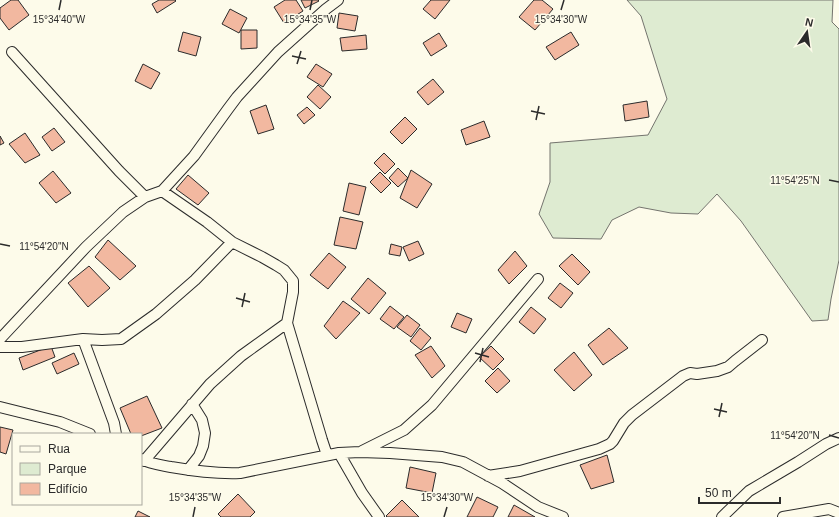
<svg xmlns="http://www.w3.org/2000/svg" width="839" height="517" viewBox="0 0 839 517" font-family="Arial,sans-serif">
	<rect width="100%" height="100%" fill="#fdfbea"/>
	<path fill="#deebd1" stroke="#74746e" d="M 627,0 L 833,0 L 832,22 L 839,29 L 839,260 L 831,299 L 828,320 L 812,321 L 741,221 L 717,194 L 698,214 L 671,213 L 639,207 L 612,220 L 601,239 L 553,238 L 539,214 L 550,182 L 550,143 L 648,135 L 667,99 L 641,16 Z"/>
	<path fill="#f2b8a0" stroke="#2b2b2b" d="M 11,0 L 18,0 L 29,15 L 9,30 L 0,18 L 0,8 Z
		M 159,0 L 175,0 L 176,1 L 157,13 L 152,4 Z
		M 285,0 L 296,0 L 303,11 L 284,23 L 274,7 Z
		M 301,0 L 318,0 L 319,1 L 305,8 Z
		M 431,0 L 450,0 L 435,19 L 423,9 Z
		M 534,0 L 542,0 L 553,9 L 535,30 L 519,17 Z
		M 230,9 L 247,18 L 239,33 L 222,24 Z
		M 339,13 L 358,16 L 355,31 L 337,28 Z
		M 241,30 L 257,30 L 257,48 L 241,49 Z
		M 183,32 L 201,37 L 196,56 L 178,51 Z
		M 571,32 L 579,45 L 555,60 L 546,47 Z
		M 439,33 L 447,46 L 431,56 L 423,43 Z
		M 366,35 L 367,49 L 342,51 L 340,38 Z
		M 143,64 L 160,73 L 151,89 L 135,81 Z
		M 316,64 L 332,74 L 323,87 L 307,77 Z
		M 433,79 L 444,92 L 428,105 L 417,92 Z
		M 318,85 L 331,97 L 320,109 L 307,97 Z
		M 647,101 L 649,117 L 625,121 L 623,105 Z
		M 266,105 L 274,129 L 258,134 L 250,111 Z
		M 307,107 L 315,115 L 304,124 L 297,115 Z
		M 405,117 L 417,129 L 402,144 L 390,132 Z
		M 484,121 L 490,137 L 466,145 L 461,130 Z
		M 54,128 L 65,142 L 52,151 L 42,137 Z
		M 25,133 L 40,155 L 25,163 L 9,144 Z
		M 0,136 L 4,143 L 0,145 Z
		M 384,153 L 395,164 L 385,174 L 374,163 Z
		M 398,168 L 408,178 L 398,187 L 389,178 Z
		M 411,170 L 432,184 L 417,208 L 400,198 Z
		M 53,171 L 71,193 L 56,203 L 39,183 Z
		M 380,172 L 391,183 L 381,193 L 370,182 Z
		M 188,175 L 209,193 L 198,205 L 176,189 Z
		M 349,183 L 366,187 L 359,215 L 343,211 Z
		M 340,217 L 363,222 L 356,249 L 334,245 Z
		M 108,240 L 136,266 L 120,280 L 95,257 Z
		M 418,241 L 424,254 L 409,261 L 403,247 Z
		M 391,244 L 402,247 L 400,256 L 389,254 Z
		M 515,251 L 527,266 L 509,284 L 498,270 Z
		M 329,253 L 346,267 L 328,289 L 310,275 Z
		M 572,254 L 590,272 L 578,285 L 559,266 Z
		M 89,266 L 110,288 L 88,307 L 68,283 Z
		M 368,278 L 386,293 L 369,314 L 351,299 Z
		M 560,283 L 573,293 L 561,308 L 548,298 Z
		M 343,301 L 360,313 L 336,339 L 324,326 Z
		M 390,306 L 404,317 L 394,329 L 380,319 Z
		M 531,307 L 546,319 L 534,334 L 519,322 Z
		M 457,313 L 472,319 L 466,333 L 451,327 Z
		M 407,315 L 420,325 L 411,337 L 397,327 Z
		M 420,328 L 431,338 L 421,350 L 410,341 Z
		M 609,328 L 628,348 L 603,365 L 588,345 Z
		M 51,346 L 55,357 L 23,370 L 19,358 Z
		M 431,346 L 445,366 L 432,378 L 415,355 Z
		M 491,346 L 504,359 L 493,370 L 479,357 Z
		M 574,352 L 592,375 L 574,391 L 554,370 Z
		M 74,353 L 79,364 L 57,374 L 52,363 Z
		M 498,368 L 510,381 L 497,393 L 485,381 Z
		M 147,396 L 162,428 L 141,436 L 141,434 L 131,434 L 120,408 Z
		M 0,427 L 13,430 L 6,454 L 0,452 Z
		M 607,455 L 614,482 L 591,489 L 580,465 Z
		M 410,467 L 436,473 L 432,493 L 406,488 Z
		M 238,494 L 255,512 L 250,517 L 221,517 L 218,514 Z
		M 477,497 L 498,507 L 493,517 L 467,517 Z
		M 402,500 L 419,517 L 387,517 L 386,516 Z
		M 514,505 L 535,517 L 508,517 Z
		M 138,511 L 150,517 L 135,517 Z"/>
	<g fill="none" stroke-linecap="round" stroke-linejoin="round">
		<g stroke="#2b2b2b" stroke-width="12">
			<path id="minor" d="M 12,52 L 119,171 L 145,197
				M 162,191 L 207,222 L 232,242 L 262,257 L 276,265 L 284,270 L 293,281 L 293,292 L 287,323 L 322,440 L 327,455
				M 0,339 L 86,247 L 123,212 L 145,197 L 162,191 L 194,156 L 228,109 L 237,97 L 278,52 L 326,9 L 338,0
				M 83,339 L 114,423 L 116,434
				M 0,347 L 22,347 L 83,339 L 102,340 L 121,339 L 156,314 L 195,280 L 232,242
				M 0,407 L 60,422 L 90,434
				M 362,451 L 404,430 L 432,405 L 538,279
				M 339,453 L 362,493 L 379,517
				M 141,459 C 150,464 161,465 171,467 C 194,471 216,474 240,473 L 339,453 L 360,452 L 390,453 L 442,457 L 463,462 L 502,483 L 538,507 L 563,517
				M 144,461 L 210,384 L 241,356 L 287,323
				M 188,470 L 199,456 L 203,446 L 205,433 L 202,420 L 192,404
				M 488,476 L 520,471 L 599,449 L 610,444 L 613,441 L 624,423 L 632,415 L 683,376 L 690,373 L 697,374 L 717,371 L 728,367 L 735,361 L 762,340
				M 722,517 L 749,491 L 798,462 L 826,444 L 839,438
				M 783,517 L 829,509 L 839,513"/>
		</g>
		<use href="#minor" stroke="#fdfbea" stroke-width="10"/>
	</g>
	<path fill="none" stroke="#2b2b2b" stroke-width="1.5" d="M 59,10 L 61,0M 310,10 L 312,0M 561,10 L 564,0M 292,56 L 306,59M 297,64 L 301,51M 531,111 L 545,114M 536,120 L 539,106M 829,180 L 839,182M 0,244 L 10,246M 236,298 L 250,302M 242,307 L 245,293M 475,353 L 489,357M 480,362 L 483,348M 714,409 L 727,412M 719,417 L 722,403M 829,435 L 839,438M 193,517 L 195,507M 444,517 L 447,507"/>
	<g font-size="10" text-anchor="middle" fill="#2b2b2b" stroke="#fdfbea" stroke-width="3" stroke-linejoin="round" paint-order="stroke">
		<text x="59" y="23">15°34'40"W</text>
		<text x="310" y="23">15°34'35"W</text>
		<text x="561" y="23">15°34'30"W</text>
		<text x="795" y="184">11°54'25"N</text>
		<text x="44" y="250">11°54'20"N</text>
		<text x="795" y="439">11°54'20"N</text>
		<text x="195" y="501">15°34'35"W</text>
		<text x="447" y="501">15°34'30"W</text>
	</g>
	<rect x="12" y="433" width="130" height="72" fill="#fdfbea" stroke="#a9a89e"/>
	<rect x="20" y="446" width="20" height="6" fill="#fdfbea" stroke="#a9a89e"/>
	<text x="48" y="453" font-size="12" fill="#2b2b2b">Rua</text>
	<rect x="20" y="463" width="20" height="12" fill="#deebd1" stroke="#a9a89e"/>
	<text x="48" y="473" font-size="12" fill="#2b2b2b">Parque</text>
	<rect x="20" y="483" width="20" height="12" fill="#f2b8a0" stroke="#a9a89e"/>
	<text x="48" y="493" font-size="12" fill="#2b2b2b">Edifício</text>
	<g transform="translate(807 32) rotate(13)" stroke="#fdfbea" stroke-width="3" paint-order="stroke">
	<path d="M0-3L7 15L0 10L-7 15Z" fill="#2b2b2b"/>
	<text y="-6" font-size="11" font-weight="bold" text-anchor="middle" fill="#2b2b2b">N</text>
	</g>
	<path d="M699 497v6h81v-6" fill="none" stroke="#2b2b2b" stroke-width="2"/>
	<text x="705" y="497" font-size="12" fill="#2b2b2b" stroke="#fdfbea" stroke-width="3" paint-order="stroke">50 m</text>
</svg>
